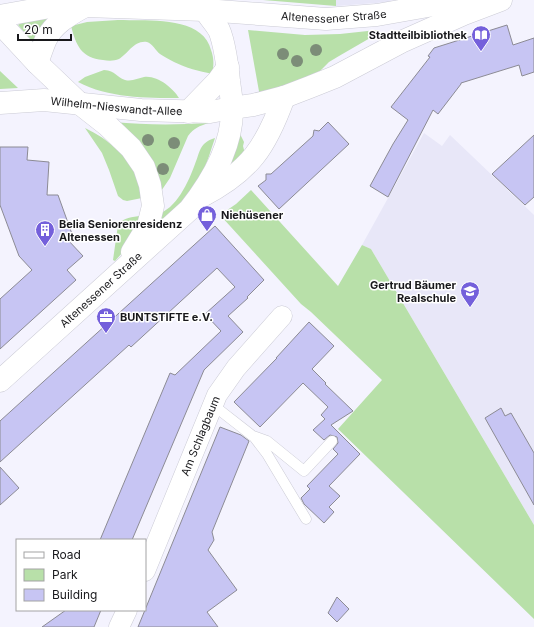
<svg xmlns="http://www.w3.org/2000/svg" width="534" height="627" viewBox="0 0 534 627" font-family="Inter,sans-serif">
	<rect width="100%" height="100%" fill="#f4f3fe"/>
	<path fill="#e8e7f8" d="M 336,0 L 392,0 L 388,2 L 336,6 Z
		M 424,133 L 442,146 L 450,135 L 534,215 L 534,525 L 371,249 L 362,245 Z"/>
	<path fill="#b8e0a9" d="M 263,0 L 336,0 L 336,6 Z
		M 58,16 L 33,42 L 18,25 L 21,23 Z
		M 118,20 C 145,21 203,15 211,50 C 214,58 214,65 212,74 C 199,71 186,68 174,62 C 169,59 164,57 160,54 C 156,51 152,43 147,42 C 134,40 128,54 119,59 C 114,61 109,61 103,60 C 81,58 76,45 71,26 L 87,22 Z
		M 248,30 L 305,35 L 340,34 L 377,30 L 377,34 L 339,56 L 329,62 L 320,71 L 260,97 Z
		M 104,70 C 116,71 116,77 125,80 C 132,82 138,78 144,77 C 157,75 173,88 179,98 C 146,98 108,98 78,82 L 85,77 Z
		M 0,71 L 18,88 L 0,89 Z
		M 113,122 C 145,125 176,125 209,123 C 199,126 194,128 188,136 L 170,178 L 157,197 Z
		M 85,128 C 108,139 131,157 139,183 C 140,188 141,193 142,198 L 127,201 L 123,200 L 118,196 L 109,170 L 102,153 Z
		M 240,134 L 244,142 L 243,146 L 245,154 L 226,172 Z
		M 215,138 C 211,149 208,161 203,171 C 194,191 176,209 160,224 L 157,214 C 176,210 189,181 195,164 C 198,157 199,149 204,144 C 207,141 211,139 215,138 Z
		M 251,190 L 338,286 L 362,245 L 371,249 L 534,525 L 534,619 L 338,429 L 382,380 L 311,312 L 301,304 L 220,215 L 236,204 Z
		M 141,216 L 123,252 L 115,261 L 113,260 L 118,225 C 124,217 132,217 141,216 Z"/>
	<path fill="#c7c5f3" stroke="#8c8b94" d="M 507,25 L 513,45 L 534,38 L 534,72 L 522,76 L 519,65 L 461,83 L 461,84 L 438,114 L 433,110 L 388,197 L 370,186 L 393,144 L 408,120 L 391,107 L 430,57 L 428,56 L 434,48 Z
		M 328,122 L 349,144 L 279,209 L 258,186 L 266,180 L 266,174 L 271,174 L 313,136 L 314,130 L 319,131 Z
		M 534,135 L 534,197 L 525,205 L 492,174 Z
		M 0,147 L 28,147 L 27,160 L 49,162 L 47,195 L 58,195 L 72,234 L 67,239 L 83,256 L 67,270 L 76,280 L 0,349 L 0,299 L 32,270 L 19,256 L 0,205 Z
		M 215,226 L 264,280 L 247,297 L 248,298 L 228,316 L 243,332 L 204,370 L 132,540 L 100,540 L 170,373 L 175,375 L 221,331 L 205,314 L 235,287 L 217,268 L 131,347 L 129,345 L 0,462 L 0,421 Z
		M 309,322 L 334,346 L 312,369 L 326,383 L 325,384 L 353,411 L 331,425 L 360,454 L 329,486 L 340,496 L 329,507 L 334,512 L 324,523 L 304,504 L 301,498 L 310,489 L 307,486 L 338,454 L 333,449 L 338,443 L 337,437 L 330,435 L 324,440 L 313,430 L 325,419 L 321,415 L 328,407 L 303,383 L 260,427 L 234,402 L 277,358 L 276,358 Z
		M 501,408 L 505,416 L 511,413 L 534,453 L 534,505 L 485,418 Z
		M 220,427 L 241,435 L 249,441 L 212,532 L 214,540 L 208,550 L 237,590 L 207,612 L 218,627 L 138,627 Z
		M 0,467 L 19,488 L 0,505 Z
		M 337,597 L 349,609 L 337,622 L 328,613 Z
		M 66,610 L 101,610 L 94,627 L 42,627 Z"/>
	<g fill="none" stroke-linecap="round" stroke-linejoin="round">
		<g stroke="#cbcbd5" stroke-width="11">
			<path id="lane" d="M 213,405 L 254,437 L 267,454 L 306,519
				M 253,436 L 267,441 L 304,471 L 332,441"/>
		</g>
		<g stroke="#cbcbd5" stroke-width="21">
			<g id="street">
				<path id="s1" d="M 145,571 L 217,395 L 236,368 L 282,316"/>
				<path d="M 119,627 L 127,610"/>
			</g>
		</g>
		<g stroke="#cbcbd5" stroke-width="23">
			<g id="secondary">
				<path id="s2" d="M 0,16 L 50,7 L 85,6 L 205,10 L 326,19 L 377,15 L 462,0"/>
				<path d="M 0,23 L 37,63 L 79,103 L 107,125 L 131,148 L 144,167 L 150,185 L 153,206 L 148,226 L 132,252"/>
				<path d="M 37,63 C 40,55 43,46 46,39 C 54,23 71,14 85,6"/>
				<path id="s3" d="M 0,103 L 44,100 L 141,110 L 210,112 L 232,108 L 253,105 L 284,97 L 310,87 L 335,77 L 401,42 L 464,14 L 501,0"/>
				<path d="M 188,112 L 218,81 L 228,67"/>
				<path d="M 202,196 C 250,171 266,147 284,97"/>
				<path id="s4" d="M 0,381 L 189,210 C 212,181 233,146 232,108 C 232,99 230,90 229,81 C 228,68 224,41 219,30 C 215,23 209,17 205,10"/>
			</g>
		</g>
		<use href="#lane" stroke="#fff" stroke-width="10"/>
		<use href="#street" stroke="#fff" stroke-width="20"/>
		<use href="#secondary" stroke="#fff" stroke-width="22"/>
	</g>
	<g fill="#7c8d78">
		<circle cx="316" cy="50" r="6"/>
		<circle cx="283" cy="54" r="6"/>
		<circle cx="297" cy="61" r="6"/>
		<circle cx="148" cy="140" r="6"/>
		<circle cx="174" cy="143" r="6"/>
		<circle cx="163" cy="169" r="6"/>
	</g>
	<defs>
		<g id="library-pin" transform="scale(1)"><path d="M0 17L-7.5 6A9.5 9.5 0 1 1 7.5 6Z" fill="#7460db" stroke="#fff"/><path d="M-6-4Q-3-5.5-.7-3.5V5Q-3 3-6 4ZM6-4Q3-5.5 .7-3.5V5Q3 3 6 4Z" fill="#fff"/></g>
		<g id="shop-pin" transform="scale(1)"><path d="M0 17L-7.5 6A9.5 9.5 0 1 1 7.5 6Z" fill="#7460db" stroke="#fff"/><path d="M-5-2.5h2.3a2.7 3.5 0 0 1 5.4 0H5L5.5 6h-11ZM-1.5-2.5h3a1.5 2.3 0 0 0-3 0Z" fill="#fff"/></g>
		<g id="building-pin" transform="scale(1)"><path d="M0 17L-7.5 6A9.5 9.5 0 1 1 7.5 6Z" fill="#7460db" stroke="#fff"/><path d="M-4-6H4V6H1V3H-1V6H-4ZM-2.5-4.3h1.7v1.8h-1.7ZM.8-4.3h1.7v1.8H.8ZM-2.5-1h1.7V.8h-1.7ZM.8-1h1.7V.8H.8Z" fill="#fff"/></g>
		<g id="school-pin" transform="scale(1)"><path d="M0 17L-7.5 6A9.5 9.5 0 1 1 7.5 6Z" fill="#7460db" stroke="#fff"/><path d="M0-5L7-2L0 1L-7-2ZM-4 1L0 2.5L4 1V4Q0 6-4 4Z" fill="#fff"/></g>
		<g id="office-pin" transform="scale(1)"><path d="M0 17L-7.5 6A9.5 9.5 0 1 1 7.5 6Z" fill="#7460db" stroke="#fff"/><path d="M-6-3h4V-5.5h4V-3h4V5H-6ZM-1-4.5V-3h2v-1.5ZM-6 0V1H6V0Z" fill="#fff"/></g>
	</defs>
	<g fill-rule="evenodd">
		<use href="#library-pin" x="481" y="35"/>
		<use href="#shop-pin" x="207" y="215"/>
		<use href="#building-pin" x="45" y="230"/>
		<use href="#school-pin" x="470" y="291"/>
		<use href="#office-pin" x="106" y="317"/>
	</g>
	<g text-anchor="middle" stroke-width="3" stroke-linejoin="round" paint-order="stroke">
		<g font-size="11" fill="#18181b" stroke="#fff">
			<text dy="4" stroke="none"><textPath href="#s2" startOffset="335">Altenessener Straße</textPath></text>
			<text dy="4" stroke="none"><textPath href="#s3" startOffset="117">Wilhelm-Nieswandt-Allee</textPath></text>
			<text dy="4" stroke="none"><textPath href="#s4" startOffset="136">Altenessener Straße</textPath></text>
			<text dy="4" stroke="none"><textPath href="#s1" startOffset="146">Am Schlagbaum</textPath></text>
		</g>
		<g font-size="11" font-weight="bold" fill="#18181b" stroke="#fff" text-anchor="start">
			<text x="467" y="39" text-anchor="end">Stadtteilbibliothek</text>
			<text x="221" y="219">Niehüsener</text>
			<text x="59" y="228">Belia Seniorenresidenz<tspan x="59" dy="13">Altenessen</tspan></text>
			<text x="456" y="289" text-anchor="end">Gertrud Bäumer<tspan x="456" dy="13">Realschule</tspan></text>
			<text x="120" y="321">BUNTSTIFTE e.V.</text>
		</g>
	</g>
	<rect x="16" y="539" width="130" height="72" fill="#ffffff" stroke="#a3a3a4"/>
	<rect x="24" y="552" width="20" height="6" fill="#ffffff" stroke="#a3a3a4"/>
	<text x="52" y="559" font-size="12" fill="#18181b">Road</text>
	<rect x="24" y="569" width="20" height="12" fill="#b8e0a9" stroke="#a3a3a4"/>
	<text x="52" y="579" font-size="12" fill="#18181b">Park</text>
	<rect x="24" y="589" width="20" height="12" fill="#c7c5f3" stroke="#a3a3a4"/>
	<text x="52" y="599" font-size="12" fill="#18181b">Building</text>
	<path d="M18 34v6h53v-6" fill="none" stroke="#18181b" stroke-width="2"/>
	<text x="24" y="34" font-size="12" fill="#18181b" stroke="#ffffff" stroke-width="3" paint-order="stroke">20 m</text>
</svg>
